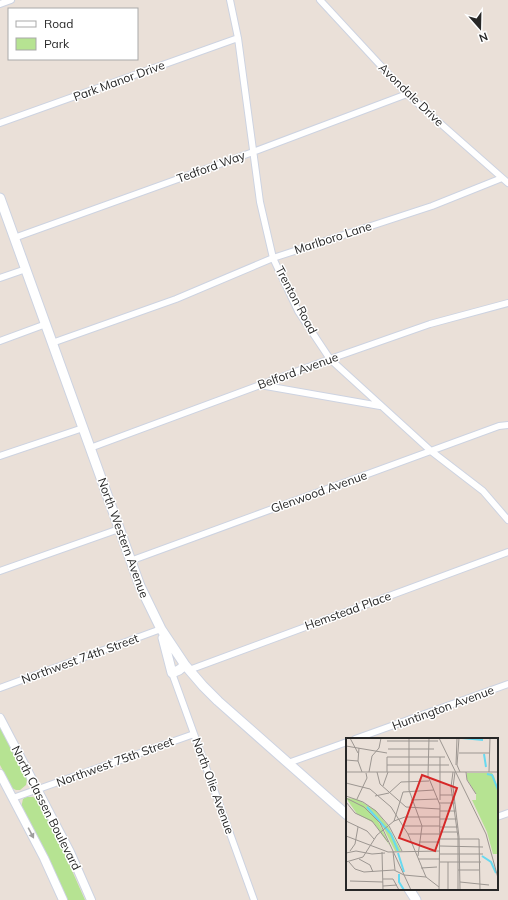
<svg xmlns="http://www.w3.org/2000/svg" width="508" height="900" viewBox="0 0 508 900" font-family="Mulish,sans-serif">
	<rect width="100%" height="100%" fill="#eae0d8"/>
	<path fill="#b6e392" d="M 0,727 L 27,779 L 26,785 L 20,790 L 16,790 L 12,788 L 0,765 Z
		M 26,797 L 33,797 L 37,799 L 62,848 L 85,900 L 66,900 L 21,808 L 23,799 Z"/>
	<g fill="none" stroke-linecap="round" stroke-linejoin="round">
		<g stroke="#cdd3e1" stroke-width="8">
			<path id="minor" d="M 230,0 L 238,38 L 260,202 L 273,258 L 298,311 L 330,359 L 431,451 L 483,491 L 508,520
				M 320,0 L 407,94 L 508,183
				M 0,4 L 11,0
				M 0,123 L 238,38
				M 14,238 L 253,152 L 407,94
				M 0,278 L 26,269
				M 0,341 L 46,324
				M 52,343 L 176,299 L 273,258 L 432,206 L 502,178
				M 260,385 L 380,406
				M 90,448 L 330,359 L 430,324 L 508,303
				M 0,456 L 83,428
				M 130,561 L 499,426 L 508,425
				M 0,571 L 119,529
				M 189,670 L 508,552
				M 172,673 L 254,900
				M 0,688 L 161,629
				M 355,739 L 508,684
				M 288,763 L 347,742
				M 13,798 L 194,734
				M 497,817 L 508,813"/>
		</g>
		<g stroke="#cdd3e1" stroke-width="10">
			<path id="tertiary" d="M 0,718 L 70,852 L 91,900
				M 0,774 L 44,858 L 63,900"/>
		</g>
		<g stroke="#cdd3e1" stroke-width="11">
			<path id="secondary" d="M 0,198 L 140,586 L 161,629 L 185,665 L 203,686 L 218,701 L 347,815
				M 163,638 L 172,673 L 179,670 L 185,665
				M 409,889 L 416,900"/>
		</g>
		<use href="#minor" stroke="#fff" stroke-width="6"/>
		<use href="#tertiary" stroke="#fff" stroke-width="8"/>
		<use href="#secondary" stroke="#fff" stroke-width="9"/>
	</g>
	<defs><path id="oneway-solid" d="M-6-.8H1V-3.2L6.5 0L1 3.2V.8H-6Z"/></defs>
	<use fill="#9e9e9e" href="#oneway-solid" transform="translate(31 833) rotate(62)"/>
	<g text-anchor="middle" stroke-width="3" stroke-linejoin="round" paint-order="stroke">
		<g font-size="12" fill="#272727" stroke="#fff">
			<text transform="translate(119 81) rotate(-20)" y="4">Park Manor Drive</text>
			<text transform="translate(411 95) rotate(44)" y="4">Avondale Drive</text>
			<text transform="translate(211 167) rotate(-20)" y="4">Tedford Way</text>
			<text transform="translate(333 238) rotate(-18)" y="4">Marlboro Lane</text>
			<text transform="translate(296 300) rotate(62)" y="4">Trenton Road</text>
			<text transform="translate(298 371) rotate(-20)" y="4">Belford Avenue</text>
			<text transform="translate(319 492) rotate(-20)" y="4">Glenwood Avenue</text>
			<text transform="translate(123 538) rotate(70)" y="4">North Western Avenue</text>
			<text transform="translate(348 611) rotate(-20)" y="4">Hemstead Place</text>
			<text transform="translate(80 659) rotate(-20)" y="4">Northwest 74th Street</text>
			<text transform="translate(443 708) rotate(-20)" y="4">Huntington Avenue</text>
			<text transform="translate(115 762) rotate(-20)" y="4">Northwest 75th Street</text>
			<text transform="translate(213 786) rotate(70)" y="4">North Olie Avenue</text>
			<text transform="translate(46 808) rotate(63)" y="4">North Classen Boulevard</text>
		</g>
	</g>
	<g transform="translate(346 738)">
		<rect width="152" height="152" fill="#eae0d8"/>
		<path d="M 121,35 L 146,35 L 148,38 L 152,50 L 152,116 L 147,116 L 141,94 L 126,62 L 130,62 L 130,56 L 121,41 ZM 0,60 L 11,61 L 29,72 L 42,88 L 55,113 L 49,113 L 38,91 L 30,80 L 25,74 L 23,72 L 31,81 L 44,108 L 28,85 L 11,76 Z" fill="#b6e392"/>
		<path fill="none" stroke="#67d9f0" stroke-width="2" d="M 116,0 L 137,2M 138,16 L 140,29M 141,36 L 146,37 L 152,52M 21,69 L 45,96 L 52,113M 52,115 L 58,134M 136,118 L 145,124 L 150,135M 53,136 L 53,144 L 58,152"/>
		<path fill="none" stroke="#9c9691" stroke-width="1" d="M 4,0 L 12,15M 63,0 L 63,52 L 76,88 L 72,118M 83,0 L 82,38 L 94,67 L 93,152M 93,0 L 140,96 L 152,140M 113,0 L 111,27 L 114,34M 41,3 L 92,3M 0,8 L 41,15M 13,10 L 12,23 L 16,34M 42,11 L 88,11M 113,15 L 143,15M 41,19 L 99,19M 0,22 L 12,23M 41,27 L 103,27M 110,27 L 111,0M 0,34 L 82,34M 23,34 L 26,18 L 33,10 L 35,0M 31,34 L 34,46 L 60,69 L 94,71M 41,34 L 41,19M 82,34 L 152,34M 107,34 L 105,49 L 112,99 L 112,151M 109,34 L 107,49 L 113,99 L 114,151M 120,34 L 121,42 L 130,56M 143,34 L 144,0M 0,45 L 24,51 L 45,69 L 62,96 L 80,139 L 93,149M 37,48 L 42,34M 94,57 L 107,57M 0,58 L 17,64 L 30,73 L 43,88 L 56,113M 29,58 L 43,55 L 55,44 L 83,43M 0,60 L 18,69 L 34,85 L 65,152M 11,61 L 21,40 L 20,35M 65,62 L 92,61M 94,62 L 94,19M 0,64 L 9,75 L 26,83 L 42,104M 93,65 L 109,65M 94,73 L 110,73M 94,81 L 111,81M 0,83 L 21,93 L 28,101M 48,83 L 59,79 L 94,79M 58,88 L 94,88M 94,89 L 112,89M 94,94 L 111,94M 62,96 L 94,96M 0,98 L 42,114 L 94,113M 94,101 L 133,101 L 134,152M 73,104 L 94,104M 94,108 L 137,109M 4,113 L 9,106 L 12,89M 36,114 L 37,152M 47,114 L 49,132M 0,115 L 10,113 L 26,116 L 39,115M 94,116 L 137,116M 13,121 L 24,127 L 27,134M 72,121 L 94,121M 0,124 L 17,119 L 31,97 L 48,83 L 57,54 L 88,52M 3,124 L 9,131 L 18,134 L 48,132 L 58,137 L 80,139M 94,124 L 135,124M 102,124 L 102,152M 75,130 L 91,129M 112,132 L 133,132M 37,141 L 47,141 L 53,152M 4,143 L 37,144M 114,144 L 143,147M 37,148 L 51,147"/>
		<path fill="#d62828" fill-opacity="0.15" stroke="#d62828" stroke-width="2" d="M 76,37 L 111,50 L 89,113 L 53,100 Z"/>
		<rect width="152" height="152" fill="none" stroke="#272727" stroke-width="2"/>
	</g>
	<rect x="8" y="8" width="130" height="52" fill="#ffffff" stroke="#a9a9a9"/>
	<rect x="16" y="21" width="20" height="6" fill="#ffffff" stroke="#a9a9a9"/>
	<text x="44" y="28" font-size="12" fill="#272727">Road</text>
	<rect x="16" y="38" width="20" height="12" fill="#b6e392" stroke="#a9a9a9"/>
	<text x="44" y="48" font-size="12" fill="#272727">Park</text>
	<g transform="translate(480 28) rotate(160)" stroke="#ffffff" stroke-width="3" paint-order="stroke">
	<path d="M0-3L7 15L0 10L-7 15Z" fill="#272727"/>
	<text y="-6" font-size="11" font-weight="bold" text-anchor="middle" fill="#272727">N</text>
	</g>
</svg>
